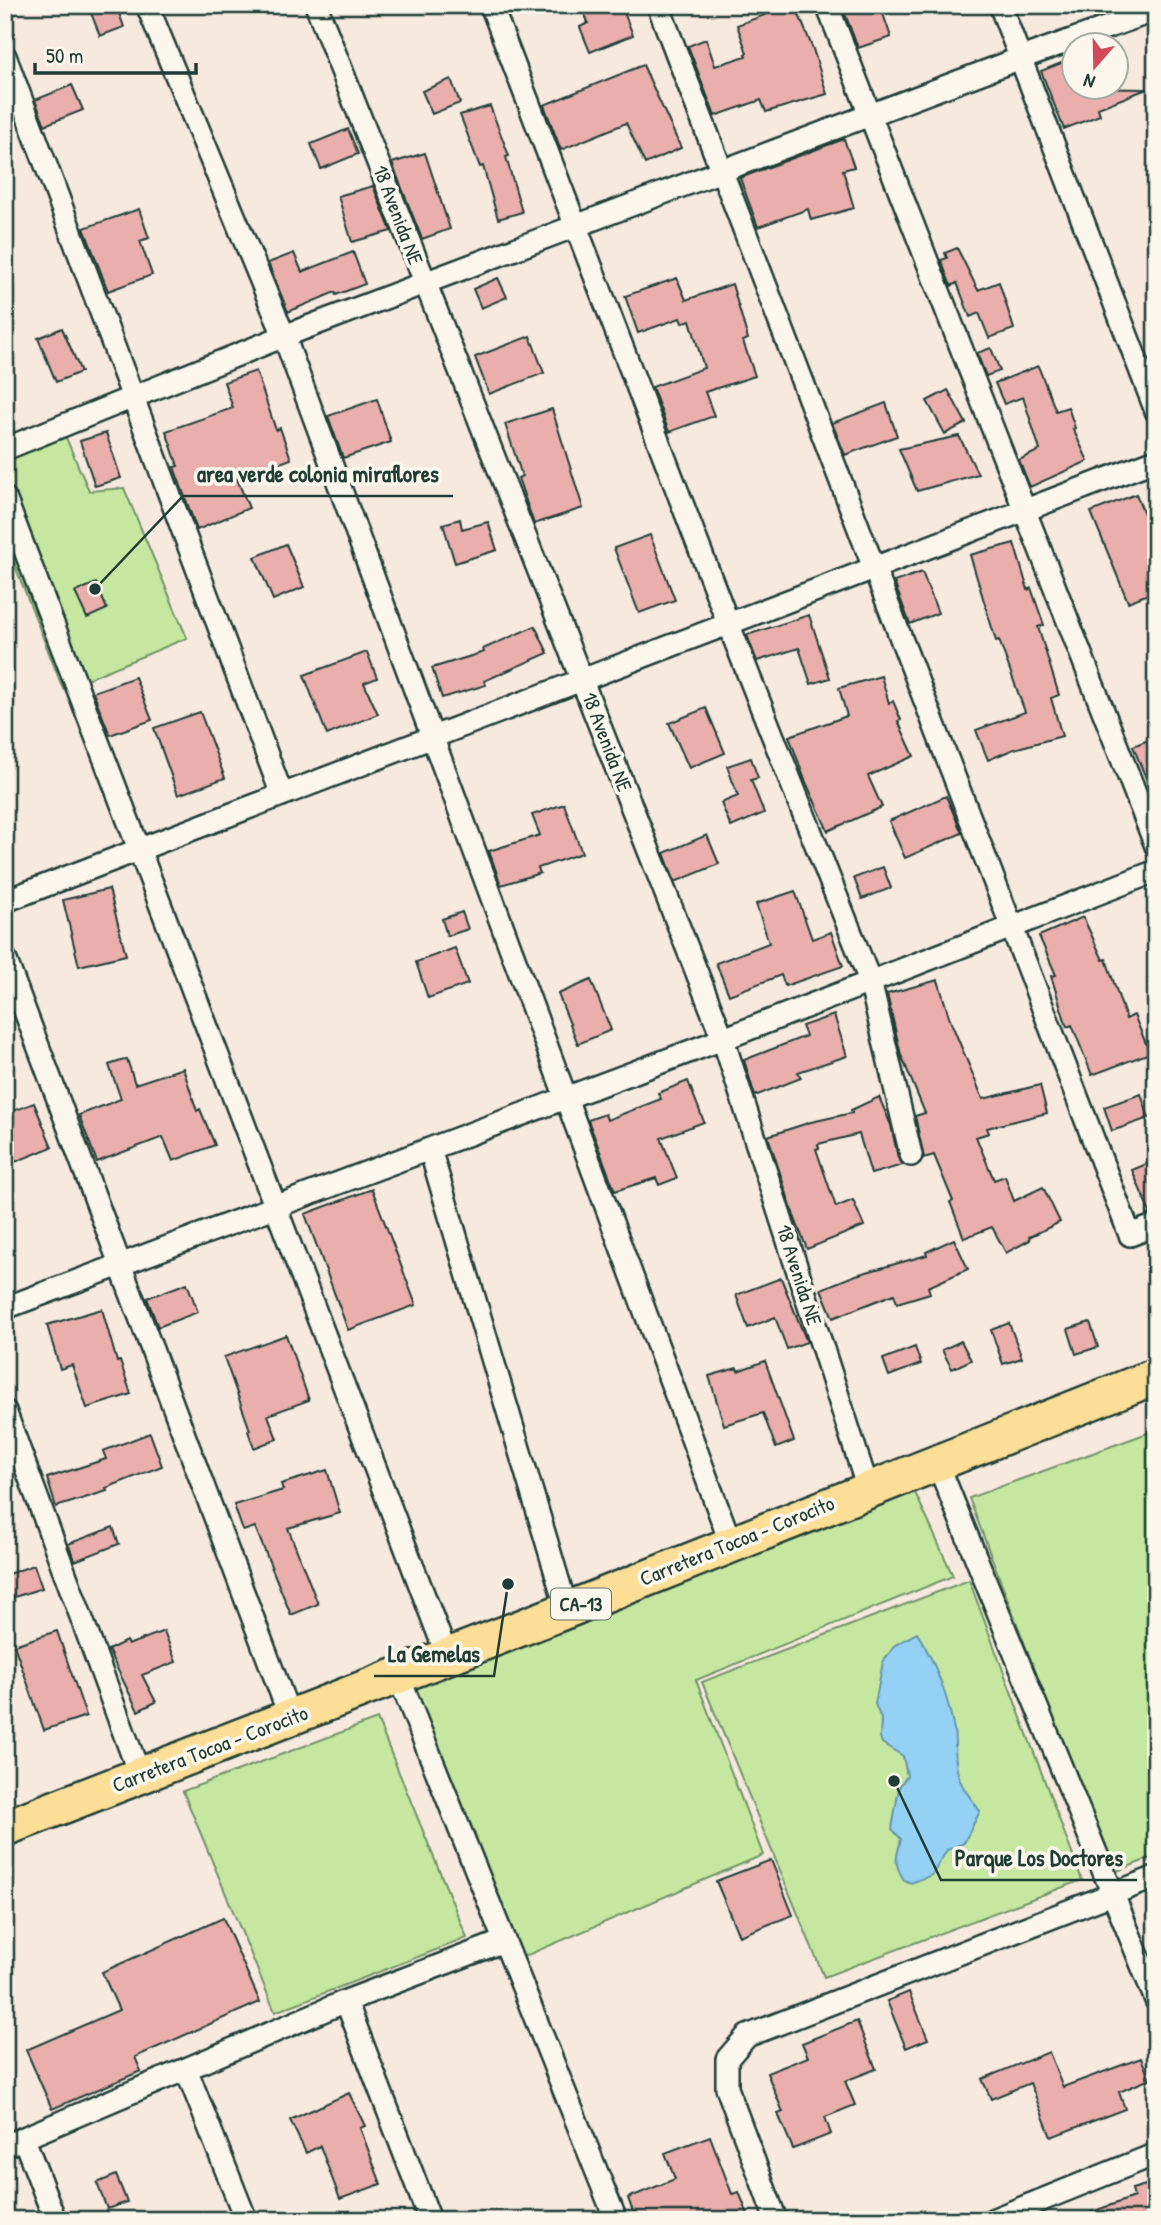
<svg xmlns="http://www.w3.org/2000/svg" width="1161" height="2225" viewBox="0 0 1161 2225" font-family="'Patrick Hand',sans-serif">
	<rect width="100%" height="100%" fill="#f8e9df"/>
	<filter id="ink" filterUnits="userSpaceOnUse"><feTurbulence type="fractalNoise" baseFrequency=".0143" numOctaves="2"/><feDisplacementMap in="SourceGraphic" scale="14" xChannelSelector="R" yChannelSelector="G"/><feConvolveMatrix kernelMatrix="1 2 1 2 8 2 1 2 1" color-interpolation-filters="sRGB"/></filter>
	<g filter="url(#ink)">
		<path fill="#c5e7a0" stroke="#72926a" stroke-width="2" d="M 57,417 L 89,491 L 124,488 L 187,638 L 63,689 L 5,540 L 5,440 Z
			M 1156,1430 L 1156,1856 L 1112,1873 L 969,1498 Z
			M 903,1466 L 953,1576 L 696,1680 L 763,1855 L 523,1957 L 403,1665 Z
			M 969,1580 L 1082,1880 L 824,1977 L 702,1682 Z
			M 377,1719 L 467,1938 L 275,2012 L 183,1791 Z"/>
		<path fill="#95d0f5" stroke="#6695a8" stroke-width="2" d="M 917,1633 C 935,1661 948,1697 954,1730 C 956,1744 954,1761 958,1774 C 961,1788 972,1799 980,1811 L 964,1843 L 947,1850 L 932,1875 L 911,1883 L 904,1880 C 893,1862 896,1859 901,1839 L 892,1829 L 899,1787 L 907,1776 L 903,1756 L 882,1743 L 880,1737 L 881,1719 L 875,1704 L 883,1662 L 895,1645 Z"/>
		<path fill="#eaafad" stroke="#1f3d34" stroke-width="2" d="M 88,5 L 116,5 L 124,27 L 100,36 Z
			M 581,5 L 621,5 L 633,35 L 590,52 L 580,27 L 588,23 Z
			M 792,5 L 795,5 L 813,49 L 827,94 L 766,112 L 761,100 L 715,116 L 688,46 L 706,39 L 715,66 L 746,56 L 745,54 L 747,53 L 737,25 Z
			M 845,5 L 880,5 L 891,37 L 858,48 L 842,6 Z
			M 1074,58 L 1074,88 L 1147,89 L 1098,108 L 1100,115 L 1064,129 L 1041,71 Z
			M 643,65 L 681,148 L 645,164 L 626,123 L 561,150 L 544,105 Z
			M 451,79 L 460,103 L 432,114 L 422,91 Z
			M 72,85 L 83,110 L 45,125 L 35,100 Z
			M 490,106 L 509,156 L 506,157 L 522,212 L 498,219 L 483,166 L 480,167 L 460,115 Z
			M 348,129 L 358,154 L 321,169 L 311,144 Z
			M 844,139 L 854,167 L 843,170 L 854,208 L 811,220 L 808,209 L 758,227 L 740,178 Z
			M 425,153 L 450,229 L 422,239 L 392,163 Z
			M 373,186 L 391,231 L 352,242 L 338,196 Z
			M 139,209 L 149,238 L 140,241 L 152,275 L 108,291 L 84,228 Z
			M 957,248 L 978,290 L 999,282 L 1014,329 L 989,338 L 979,313 L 970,317 L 957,283 L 951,286 L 941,260 L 947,258 L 945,253 Z
			M 353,252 L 365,284 L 336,295 L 335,292 L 288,312 L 268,263 L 294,253 L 302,272 Z
			M 498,278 L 507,297 L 481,308 L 473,289 Z
			M 677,278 L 686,300 L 732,284 L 748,339 L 743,341 L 755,376 L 705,392 L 714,416 L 669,432 L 652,387 L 704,368 L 690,320 L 682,323 L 680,318 L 638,333 L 625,296 Z
			M 62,328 L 81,372 L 56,382 L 38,338 Z
			M 530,336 L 544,373 L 489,394 L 475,357 Z
			M 991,348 L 1000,371 L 986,376 L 977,353 Z
			M 1038,366 L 1056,411 L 1068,407 L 1075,428 L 1073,429 L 1088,461 L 1030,487 L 1019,460 L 1040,450 L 1023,397 L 1004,404 L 995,383 Z
			M 256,371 L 276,430 L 280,428 L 291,459 L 237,479 L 249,508 L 197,530 L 174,467 L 178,466 L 166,431 L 233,408 L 224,382 Z
			M 948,390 L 966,423 L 945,434 L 927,401 Z
			M 377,399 L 391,442 L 343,458 L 328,416 Z
			M 886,403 L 897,436 L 845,455 L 832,423 Z
			M 552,409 L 583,508 L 534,524 L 518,478 L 522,476 L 505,424 Z
			M 106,433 L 121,478 L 95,486 L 80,441 Z
			M 959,436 L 978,474 L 917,491 L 899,449 Z
			M 1136,494 L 1156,543 L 1156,591 L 1128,602 L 1091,512 Z
			M 460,519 L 462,529 L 488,522 L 497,550 L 455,563 L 443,524 Z
			M 650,535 L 675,600 L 639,613 L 614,548 Z
			M 1014,543 L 1028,590 L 1031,588 L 1044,625 L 1038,627 L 1059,695 L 1051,698 L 1062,736 L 1014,749 L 988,760 L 976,730 L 1025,712 L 999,640 L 996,641 L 970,555 Z
			M 286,544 L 304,587 L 273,600 L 255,557 Z
			M 922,572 L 938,613 L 910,624 L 894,582 Z
			M 96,583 L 107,609 L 87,618 L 75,592 Z
			M 809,615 L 830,678 L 811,684 L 799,648 L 757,661 L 747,635 Z
			M 535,626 L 548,653 L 484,681 L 486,685 L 442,698 L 432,668 L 484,652 L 483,649 Z
			M 367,652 L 377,678 L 364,683 L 378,714 L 327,735 L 304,675 Z
			M 881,676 L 889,703 L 893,701 L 901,720 L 898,721 L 914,756 L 868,776 L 882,807 L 828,831 L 805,780 L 789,736 L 847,716 L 839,688 Z
			M 135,677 L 152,720 L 110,735 L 93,692 Z
			M 706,708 L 725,753 L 689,768 L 669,723 Z
			M 200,712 L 225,778 L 178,795 L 154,728 Z
			M 1156,737 L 1156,801 L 1155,801 L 1133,746 Z
			M 751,758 L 758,778 L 751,780 L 764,813 L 731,827 L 721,803 L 738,796 L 727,766 Z
			M 946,796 L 962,833 L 905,858 L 889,821 Z
			M 564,804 L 582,853 L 538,868 L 540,873 L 501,885 L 489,851 L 540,835 L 532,815 Z
			M 707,835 L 719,864 L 675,882 L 664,853 Z
			M 883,867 L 891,888 L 862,899 L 854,878 Z
			M 109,889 L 126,955 L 79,966 L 63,900 Z
			M 795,891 L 812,939 L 831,932 L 843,966 L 785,986 L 781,975 L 729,995 L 716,963 L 769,943 L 756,904 Z
			M 462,912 L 468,929 L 447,936 L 442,919 Z
			M 1083,917 L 1103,960 L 1106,959 L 1126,1019 L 1134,1015 L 1150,1053 L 1092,1075 L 1072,1025 L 1067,1027 L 1051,976 L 1056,975 L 1039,936 Z
			M 455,948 L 468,984 L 428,998 L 416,962 Z
			M 591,980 L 611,1030 L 578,1044 L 558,994 Z
			M 938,980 L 950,1020 L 983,1099 L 1040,1085 L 1047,1113 L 987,1128 L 989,1133 L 976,1137 L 994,1180 L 1005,1176 L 1014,1201 L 1043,1187 L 1060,1222 L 1029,1237 L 1030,1240 L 1006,1253 L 992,1227 L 964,1238 L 950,1202 L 953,1201 L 934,1155 L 924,1158 L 915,1116 L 925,1113 L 901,1055 L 887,994 Z
			M 834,1015 L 847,1056 L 798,1072 L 801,1078 L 755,1096 L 744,1060 L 806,1036 L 802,1026 Z
			M 127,1059 L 135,1084 L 183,1068 L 197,1111 L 200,1109 L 215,1145 L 173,1161 L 163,1137 L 97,1162 L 79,1115 L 121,1099 L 109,1065 Z
			M 688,1081 L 704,1122 L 661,1138 L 677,1178 L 659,1185 L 656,1178 L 615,1191 L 588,1120 L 605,1114 L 607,1120 L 661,1099 L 658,1093 Z
			M 1141,1094 L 1149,1118 L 1112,1131 L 1104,1107 Z
			M 879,1097 L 891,1125 L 898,1158 L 903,1165 L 871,1174 L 859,1134 L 818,1144 L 819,1148 L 816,1149 L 836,1207 L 853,1200 L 864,1226 L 807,1249 L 794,1216 L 768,1136 L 811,1122 L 852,1113 L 851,1110 Z
			M 34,1103 L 52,1147 L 5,1166 L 5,1114 Z
			M 1156,1160 L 1156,1212 L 1150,1213 L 1132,1170 Z
			M 372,1189 L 416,1305 L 348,1330 L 305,1214 Z
			M 954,1239 L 968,1269 L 928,1287 L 930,1293 L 897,1303 L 894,1294 L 833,1318 L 821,1289 L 856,1275 L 927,1255 L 926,1252 Z
			M 781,1278 L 807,1342 L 787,1349 L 775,1317 L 748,1328 L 736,1295 Z
			M 187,1283 L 198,1312 L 158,1327 L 147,1298 Z
			M 102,1309 L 117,1362 L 120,1361 L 131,1394 L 87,1408 L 72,1365 L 60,1369 L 47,1325 Z
			M 1090,1322 L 1098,1347 L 1076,1354 L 1068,1329 Z
			M 1009,1323 L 1022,1358 L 1003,1364 L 991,1330 Z
			M 286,1335 L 309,1400 L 268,1415 L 277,1439 L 254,1448 L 248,1431 L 250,1430 L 224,1357 Z
			M 961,1341 L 971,1360 L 952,1369 L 942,1350 Z
			M 915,1347 L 921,1364 L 889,1376 L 883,1359 Z
			M 765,1361 L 794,1441 L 776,1448 L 763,1413 L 724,1425 L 709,1376 L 737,1368 L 738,1371 Z
			M 150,1433 L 162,1466 L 106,1488 L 107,1491 L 56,1507 L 47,1478 L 106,1459 L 103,1451 Z
			M 327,1470 L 340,1513 L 288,1528 L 318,1604 L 291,1615 L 255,1527 L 243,1531 L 234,1505 L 283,1490 L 281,1484 Z
			M 113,1527 L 119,1544 L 75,1561 L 68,1544 Z
			M 34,1565 L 42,1588 L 5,1600 L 5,1575 Z
			M 57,1631 L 86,1716 L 44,1730 L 14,1645 Z
			M 164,1631 L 176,1662 L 142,1675 L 156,1702 L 138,1711 L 108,1650 L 126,1641 L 128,1645 Z
			M 771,1860 L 793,1915 L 739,1936 L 716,1881 Z
			M 223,1918 L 260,2002 L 135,2057 L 141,2071 L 52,2109 L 26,2050 L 119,2010 L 102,1972 Z
			M 909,1992 L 928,2039 L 906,2048 L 887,2001 Z
			M 857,2021 L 876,2069 L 845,2081 L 855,2105 L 825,2117 L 831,2134 L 793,2149 L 778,2114 L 783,2112 L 767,2073 L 808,2057 L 802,2043 Z
			M 1049,2052 L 1063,2087 L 1141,2058 L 1150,2079 L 1119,2092 L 1125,2109 L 1051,2137 L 1030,2083 L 991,2099 L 982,2079 Z
			M 349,2093 L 365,2126 L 360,2128 L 381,2184 L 340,2199 L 320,2146 L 306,2153 L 290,2120 Z
			M 710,2136 L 732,2194 L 739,2192 L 750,2220 L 636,2220 L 628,2198 L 675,2179 L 665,2153 Z
			M 116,2175 L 127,2202 L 107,2209 L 97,2183 Z
			M 1156,2182 L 1156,2220 L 1077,2220 L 1077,2217 L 1134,2197 L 1132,2189 Z"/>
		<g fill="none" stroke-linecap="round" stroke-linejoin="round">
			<g stroke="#1f3d34" stroke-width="26">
				<path id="street" d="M 147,5 L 284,336 L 731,1544
					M 316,5 L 723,1039 L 868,1489
					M 491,5 L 728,623 L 870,981 L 911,1155
					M 658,5 L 1130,1235 L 1156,1225
					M 827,5 L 1156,846
					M 1000,5 L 1156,411
					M 5,56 L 282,795
					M 5,449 L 284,336 L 1021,58 L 1156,10
					M 5,498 L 447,1656
					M 5,901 L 1156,460
					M 5,958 L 290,1717
					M 430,1149 L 567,1610
					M 5,1308 L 723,1039 L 1156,871
					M 5,1411 L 140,1776
					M 937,1462 L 1156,2000
					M 398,1675 L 616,2220
					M 346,2001 L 430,2220
					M 186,2069 L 246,2220
					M 24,2139 L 55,2220
					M 5,2146 L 346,2001 L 504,1941
					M 776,2220 L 727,2088 L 727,2059 L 747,2036 L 1156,1877
					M 992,2220 L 1156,2154"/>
			</g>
			<g stroke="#1f3d34" stroke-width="40">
				<path id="primary" d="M 5,1828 L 567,1610 L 1156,1376"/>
			</g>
			<use href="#street" stroke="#fbf7ec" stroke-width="21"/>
			<use href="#primary" stroke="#fdde96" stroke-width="35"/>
		</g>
	</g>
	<g text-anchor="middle" stroke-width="7" stroke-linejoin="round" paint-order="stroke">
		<rect fill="#fbf7ec" stroke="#61756b" stroke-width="2" x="551" y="1588.5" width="60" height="31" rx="5"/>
		<g font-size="19" font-weight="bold" fill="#1f3d34">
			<text x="581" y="1611">CA-13</text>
		</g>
		<g font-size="21" fill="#1f3d34" stroke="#fbf7ec">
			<text transform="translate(398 215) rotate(69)" y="7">18 Avenida NE</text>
			<text transform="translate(607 742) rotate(69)" y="7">18 Avenida NE</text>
			<text transform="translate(799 1275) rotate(72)" y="7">18 Avenida NE</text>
			<text transform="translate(737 1541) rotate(-22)" y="7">Carretera Tocoa - Corocito</text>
			<text transform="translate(210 1749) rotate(-21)" y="7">Carretera Tocoa - Corocito</text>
		</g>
	</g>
	<path fill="none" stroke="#1f3d34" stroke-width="2.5" d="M95 589L183 496H453M508 1584L494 1676H374M894 1781L941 1880H1137"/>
	<g fill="#1f3d34" stroke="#fbf7ec" stroke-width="2.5">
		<circle cx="95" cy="589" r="7"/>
		<circle cx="508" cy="1584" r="7"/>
		<circle cx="894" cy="1781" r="7"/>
	</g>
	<g font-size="23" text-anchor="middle" font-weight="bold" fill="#1f3d34" stroke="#fbf7ec" stroke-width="7" stroke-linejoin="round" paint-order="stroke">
		<text x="318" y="482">area verde colonia miraflores</text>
		<text x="434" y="1662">La Gemelas</text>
		<text x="1039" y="1866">Parque Los Doctores</text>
	</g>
	<rect width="1161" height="2225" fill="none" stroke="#fbf7ec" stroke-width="28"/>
	<rect x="14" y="14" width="1133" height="2197" fill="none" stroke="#1f3d34" stroke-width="2.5" filter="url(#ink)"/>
	<g transform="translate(1095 66) rotate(200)"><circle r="33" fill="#fbf7ec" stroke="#a3ada2" stroke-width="2"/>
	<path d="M0-5L12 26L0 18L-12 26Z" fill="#d1495b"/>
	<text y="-10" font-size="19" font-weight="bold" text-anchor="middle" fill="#1f3d34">N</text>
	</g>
	<path d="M35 63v10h161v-10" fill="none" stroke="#1f3d34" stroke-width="3.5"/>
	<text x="46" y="63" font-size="21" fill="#1f3d34" stroke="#fbf7ec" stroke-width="5" paint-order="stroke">50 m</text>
</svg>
